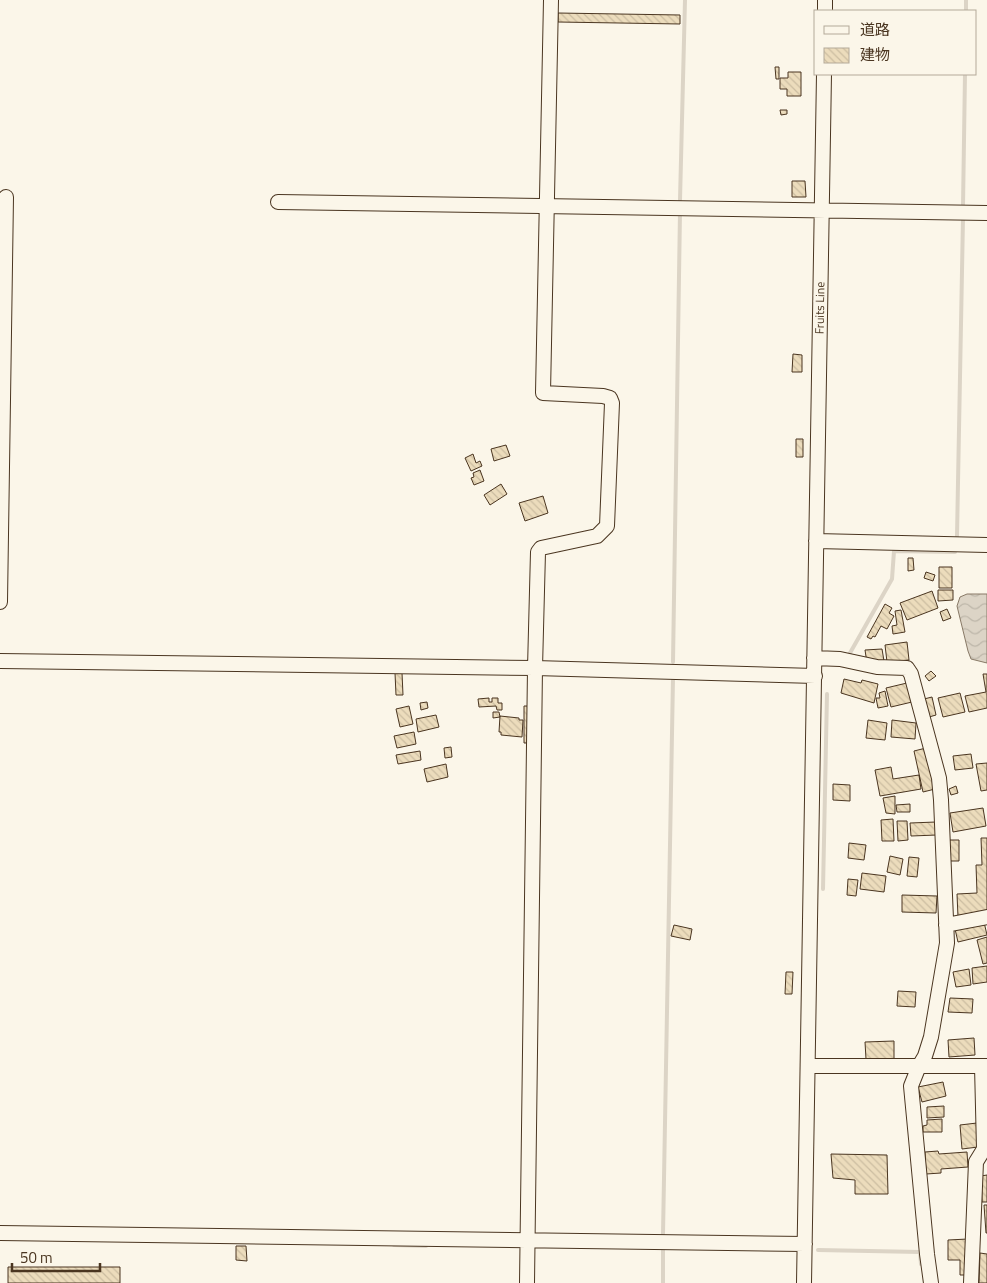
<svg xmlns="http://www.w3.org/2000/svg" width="987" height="1283" viewBox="0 0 987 1283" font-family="'Titillium Web','Noto Sans JP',sans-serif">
	<defs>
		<pattern id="water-waves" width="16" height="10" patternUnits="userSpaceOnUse" patternTransform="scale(1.25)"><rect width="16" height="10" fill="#dcd4c6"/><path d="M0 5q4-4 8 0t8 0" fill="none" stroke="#beb7aa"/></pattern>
		<pattern id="building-back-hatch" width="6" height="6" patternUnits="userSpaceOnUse" patternTransform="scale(1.25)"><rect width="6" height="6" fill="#ecdcbc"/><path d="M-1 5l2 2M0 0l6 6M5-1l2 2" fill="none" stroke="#ccbda1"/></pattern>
	</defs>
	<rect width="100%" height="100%" fill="#fbf6e9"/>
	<path fill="url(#water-waves)" stroke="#887966" d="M 967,594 L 987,594 L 987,663 L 971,659 L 968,651 L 957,606 L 960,597 Z"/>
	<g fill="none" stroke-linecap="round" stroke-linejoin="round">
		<path stroke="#dcd4c6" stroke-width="4" d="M 966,11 L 966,0
			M 680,200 L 685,0
			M 963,206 L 965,74
			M 957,536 L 963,218
			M 850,653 L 892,579 L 894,551 L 955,552
			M 673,662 L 680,212
			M 823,889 L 827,694
			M 663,1234 L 673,678
			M 394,1245 L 426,1246
			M 818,1250 L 920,1252 L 921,1264
			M 663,1283 L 663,1248"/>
	</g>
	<path fill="url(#building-back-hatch)" stroke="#4a3520" d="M 558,13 L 680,15 L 680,24 L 558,22 Z
		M 775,67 L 779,67 L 779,79 L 776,79 Z
		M 788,72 L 801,72 L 801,96 L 787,96 L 787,89 L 780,89 L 780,78 L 788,78 Z
		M 780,110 L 787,110 L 787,114 L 781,115 Z
		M 792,181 L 805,181 L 806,197 L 792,197 Z
		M 793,354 L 802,355 L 802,372 L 792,372 Z
		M 796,439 L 803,439 L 803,457 L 796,457 Z
		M 506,445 L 510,456 L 494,461 L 491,449 Z
		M 473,454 L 476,463 L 480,461 L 482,466 L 471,471 L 465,458 Z
		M 480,470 L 484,481 L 474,485 L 471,478 L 474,477 L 473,473 Z
		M 501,484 L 507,494 L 490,505 L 484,495 Z
		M 543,496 L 548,513 L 525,521 L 519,503 Z
		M 908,558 L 913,558 L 914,570 L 908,571 Z
		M 939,567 L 952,567 L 952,588 L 939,588 Z
		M 926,572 L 935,575 L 933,581 L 924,578 Z
		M 938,590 L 953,590 L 953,600 L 938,601 Z
		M 932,591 L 938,608 L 907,620 L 900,603 Z
		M 885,604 L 892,608 L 889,613 L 894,616 L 887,629 L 881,626 L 875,637 L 873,636 L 871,639 L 867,637 Z
		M 947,609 L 951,618 L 943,621 L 940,612 Z
		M 901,610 L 905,632 L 893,634 L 892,626 L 897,625 L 895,611 Z
		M 907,642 L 909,660 L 887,662 L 885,645 Z
		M 882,649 L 884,661 L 867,663 L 865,650 Z
		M 931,671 L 936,676 L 929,681 L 925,676 Z
		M 395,673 L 402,673 L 403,695 L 396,695 Z
		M 983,674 L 987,674 L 987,708 L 969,712 L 965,696 L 986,692 Z
		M 844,679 L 861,683 L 862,680 L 878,684 L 874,703 L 841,693 Z
		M 907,683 L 912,702 L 891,707 L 886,688 Z
		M 885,691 L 888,706 L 878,708 L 876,698 L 880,698 L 879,693 Z
		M 960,693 L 965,712 L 943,717 L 938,698 Z
		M 932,697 L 936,715 L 929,717 L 924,699 Z
		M 489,698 L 489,702 L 492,702 L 492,698 L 498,698 L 498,703 L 502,703 L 502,710 L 497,710 L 496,706 L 479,707 L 478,699 Z
		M 427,702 L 428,708 L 421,710 L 420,703 Z
		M 409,706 L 413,724 L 400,727 L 396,709 Z
		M 524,706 L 532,706 L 531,743 L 524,743 Z
		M 493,712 L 499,712 L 500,717 L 493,718 Z
		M 436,715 L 439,727 L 418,732 L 416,719 Z
		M 500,716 L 519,718 L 519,720 L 523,720 L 522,737 L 501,735 L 501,732 L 499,732 Z
		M 868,720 L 887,723 L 885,740 L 866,738 Z
		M 892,720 L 916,723 L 915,739 L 891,737 Z
		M 414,732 L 416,744 L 397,748 L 394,736 Z
		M 451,747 L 452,757 L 445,758 L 444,748 Z
		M 926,748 L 935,789 L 923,792 L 914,751 Z
		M 420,751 L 421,760 L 398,764 L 396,755 Z
		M 971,754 L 973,768 L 955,770 L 953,756 Z
		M 987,763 L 987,790 L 981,791 L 976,764 Z
		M 446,764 L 448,777 L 427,782 L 424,769 Z
		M 891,767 L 893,779 L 919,775 L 921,789 L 880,796 L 875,770 Z
		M 833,784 L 850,785 L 850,801 L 833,800 Z
		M 956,786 L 958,793 L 951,795 L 949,789 Z
		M 895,796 L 895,814 L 886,813 L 883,798 Z
		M 910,804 L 910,812 L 897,812 L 896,805 Z
		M 983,808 L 986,826 L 953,832 L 950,813 Z
		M 893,819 L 894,841 L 882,841 L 881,820 Z
		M 897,821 L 907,821 L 908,840 L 898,841 Z
		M 936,822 L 937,835 L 911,836 L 910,823 Z
		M 981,838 L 987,838 L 987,915 L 958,917 L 957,894 L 977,893 L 976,865 L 982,865 Z
		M 949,840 L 959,840 L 959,861 L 949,861 Z
		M 849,843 L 866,845 L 864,860 L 848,858 Z
		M 890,856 L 903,859 L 900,875 L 887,872 Z
		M 909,857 L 919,858 L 917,877 L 907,876 Z
		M 862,873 L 886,876 L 884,892 L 860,889 Z
		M 848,879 L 858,880 L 856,896 L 847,895 Z
		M 902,895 L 937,896 L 936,913 L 902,912 Z
		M 984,922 L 987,935 L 958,942 L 955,929 Z
		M 674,925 L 692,929 L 690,940 L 671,936 Z
		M 987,937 L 987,963 L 983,964 L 977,940 Z
		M 987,966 L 987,982 L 973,984 L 972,968 Z
		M 969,969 L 971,985 L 956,987 L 953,972 Z
		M 786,972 L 793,972 L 792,994 L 785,994 Z
		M 898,991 L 916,992 L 915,1007 L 897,1006 Z
		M 950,998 L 973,999 L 972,1013 L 948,1012 Z
		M 974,1038 L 975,1055 L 949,1057 L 948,1040 Z
		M 894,1041 L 894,1059 L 866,1059 L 865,1042 Z
		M 943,1082 L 946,1096 L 922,1102 L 918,1087 Z
		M 944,1106 L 944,1117 L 927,1118 L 927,1107 Z
		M 942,1119 L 942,1132 L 923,1132 L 923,1126 L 927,1125 L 927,1120 Z
		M 977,1123 L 978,1147 L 962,1149 L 960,1125 Z
		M 938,1151 L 939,1154 L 967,1152 L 968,1167 L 941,1169 L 941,1173 L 926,1174 L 925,1152 Z
		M 831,1154 L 887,1155 L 888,1194 L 855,1194 L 855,1180 L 833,1178 Z
		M 987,1175 L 987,1202 L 982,1202 L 981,1176 Z
		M 984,1205 L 987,1205 L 987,1233 L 986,1233 Z
		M 968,1239 L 969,1275 L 960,1275 L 960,1260 L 948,1260 L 948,1240 Z
		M 236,1246 L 246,1246 L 247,1261 L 236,1260 Z
		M 980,1253 L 987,1254 L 987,1283 L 979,1283 Z
		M 8,1267 L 120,1267 L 120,1283 L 8,1283 Z"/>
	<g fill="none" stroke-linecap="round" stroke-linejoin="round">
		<g stroke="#4a3520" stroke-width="16">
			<path id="minor" d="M 825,11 L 825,0
				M 278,202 L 987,213
				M 816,541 L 987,545
				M 0,602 L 6,197
				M 814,658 L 840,659 L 877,667 L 907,668 L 911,674 L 939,778 L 941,800 L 947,943 L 931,1037 L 925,1056 L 919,1066 L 911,1086 L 927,1254 L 931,1283
				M 0,661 L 535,668 L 815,676
				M 946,925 L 987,917
				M 808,1066 L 987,1066
				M 0,1233 L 805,1244
				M 527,1283 L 535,668 L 538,552 L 541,548 L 597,536 L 607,526 L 612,403 L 610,398 L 603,396 L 543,393 L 551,0
				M 804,1283 L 824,74
				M 971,1283 L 976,1162 L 984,1149 L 982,1066"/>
		</g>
		<use href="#minor" stroke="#fbf6e9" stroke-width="14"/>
	</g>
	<g text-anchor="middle" stroke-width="4" stroke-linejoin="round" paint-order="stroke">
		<g font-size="12" fill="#4a3520" stroke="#fbf6e9">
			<text transform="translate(820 308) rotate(-89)" y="4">Fruits Line</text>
		</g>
	</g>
	<rect x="814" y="10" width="162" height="65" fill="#fbf6e9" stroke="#b4a999"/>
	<rect x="824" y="26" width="25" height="8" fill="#fbf6e9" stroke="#b4a999"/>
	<text x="860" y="35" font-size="15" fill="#4a3520">道路</text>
	<rect x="824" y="48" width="25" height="15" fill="url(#building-back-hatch)" stroke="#b4a999"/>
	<text x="860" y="60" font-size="15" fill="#4a3520">建物</text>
	<path d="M12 1263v8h88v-8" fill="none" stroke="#4a3520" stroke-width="2.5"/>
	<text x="20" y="1263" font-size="15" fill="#4a3520" stroke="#fbf6e9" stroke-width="4" paint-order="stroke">50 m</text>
</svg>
